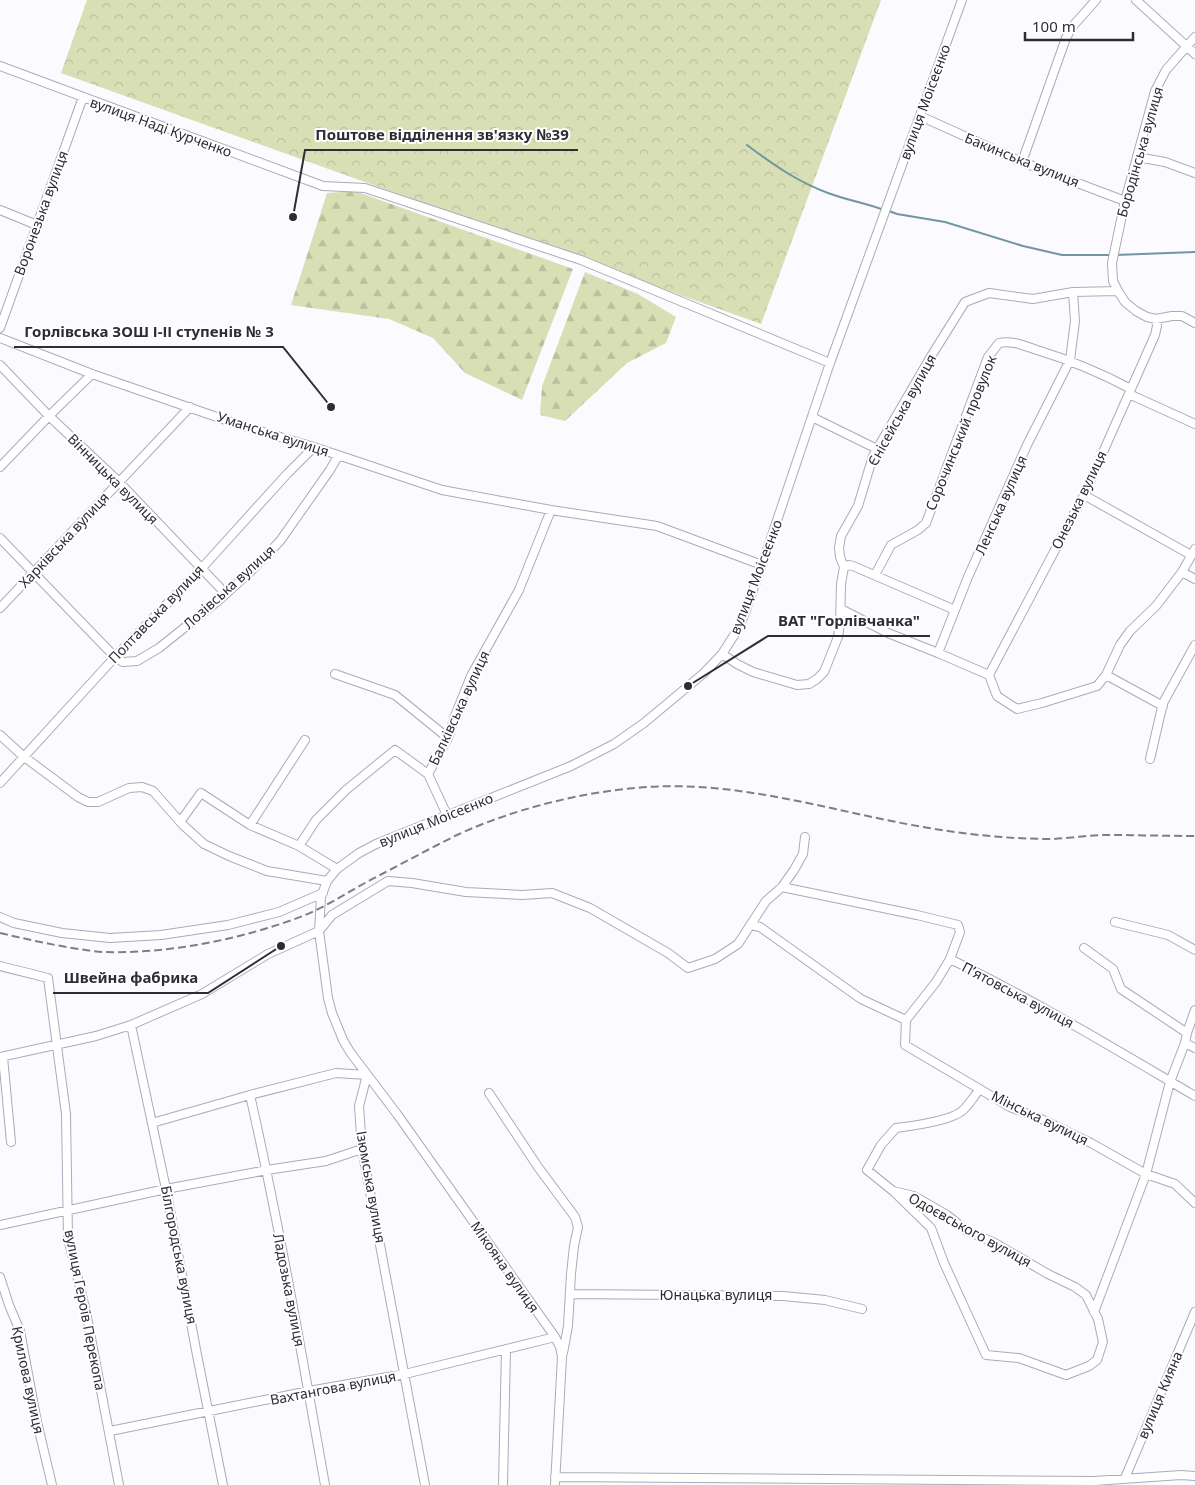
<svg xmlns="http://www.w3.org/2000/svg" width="1195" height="1485" viewBox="0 0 1195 1485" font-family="'Noto Sans',sans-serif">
	<defs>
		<pattern id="forest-firs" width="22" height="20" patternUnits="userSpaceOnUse" patternTransform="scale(1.25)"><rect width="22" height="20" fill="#d9dfb5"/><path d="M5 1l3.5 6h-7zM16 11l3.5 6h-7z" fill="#bbc09c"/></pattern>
		<pattern id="park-crowns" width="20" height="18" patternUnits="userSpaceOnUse" patternTransform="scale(1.25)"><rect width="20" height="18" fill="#d9dfb5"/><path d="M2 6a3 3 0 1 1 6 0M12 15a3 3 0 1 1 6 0" fill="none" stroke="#bbc09c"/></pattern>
	</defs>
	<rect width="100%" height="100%" fill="#fbfafe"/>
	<path fill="url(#forest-firs)" d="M 355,191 L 573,269 L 522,400 L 465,373 L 433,338 L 389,319 L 291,305 L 327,193 Z
		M 585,272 L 638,294 L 676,317 L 666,343 L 627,363 L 565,421 L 540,415 L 542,386 Z"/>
	<path fill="url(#park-crowns)" d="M 87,0 L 881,0 L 761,324 L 61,73 Z"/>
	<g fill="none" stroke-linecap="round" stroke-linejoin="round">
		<path stroke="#7395a2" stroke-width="2" d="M 747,145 C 772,164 798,182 828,193 C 846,200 866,203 884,210
			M 889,211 L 897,214 L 945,222 L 1023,246 L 1062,255 L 1111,255
			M 1115,255 L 1195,252"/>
		<g stroke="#aea9ba" stroke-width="10">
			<path id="minor" d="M 1136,0 L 1195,54
				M 1195,37 L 1166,70 L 1155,91 L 1125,201 L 1112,263 L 1113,281 L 1118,291 L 1125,302 L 1136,311 L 1147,317 L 1156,319 L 1172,316 L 1182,316 L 1195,323
				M 0,66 L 323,186 L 365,188 L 581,260 L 830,363
				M 920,116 L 1022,162 L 1125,201
				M 1137,157 L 1165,162 L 1195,173
				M 1022,162 L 1066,38 L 1072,27 L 1096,0
				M 0,210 L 37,225
				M 0,328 L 83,97
				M 0,338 L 92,374 L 243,426 L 314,447 L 442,490 L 551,510 L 657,526 L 762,565
				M 0,365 L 49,416 L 119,482 L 226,594
				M 1129,394 L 1195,424
				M 812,417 L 877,449
				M 0,467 L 49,416 L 92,374
				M 1084,495 L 1191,555
				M 0,538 L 115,657 L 123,662 L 137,661 L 159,648 L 219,600 L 251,571 L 280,541 L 330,470 L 338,456
				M 844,567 L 849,565 L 853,566 L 955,610
				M 1182,572 L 1195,579
				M 875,575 L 891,545 L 918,530 L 926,523 L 988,357 L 999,343 C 1012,340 1025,346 1037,350 C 1070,360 1101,373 1131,389
				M 0,608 L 190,407
				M 841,609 L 888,633 L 938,653 L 989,675
				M 938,653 L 968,577 L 1027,445 L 1070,360 L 1075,321 L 1073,292
				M 722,654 L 737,664 L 753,672 L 797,685 L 809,684 L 817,679 L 824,672 L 838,637 L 840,624 L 841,584 L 844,567 L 840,557 L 839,548 L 841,536 L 858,506 L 873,456 L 930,358 L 965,302 L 989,293 L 1033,299 L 1073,292 L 1118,291
				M 335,674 L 395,695 L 448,738
				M 989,675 L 1084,495 L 1155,335 L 1157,326 L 1156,319
				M 989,675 L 997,696 L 1017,709 L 1042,703 L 1097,686 L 1106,675 L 1120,645 L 1130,631 L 1156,606 L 1182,572 L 1195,549
				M 1106,675 L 1163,706
				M 0,735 L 23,756 L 78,797 L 88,802 L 98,802 L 129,788 L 142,787 L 153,791 L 183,825 L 204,844 L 229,856 L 267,871 L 327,881
				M 1150,759 L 1163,703 L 1195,645
				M 428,774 L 447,815
				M 0,783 L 115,657 L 201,569 L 287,474 L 314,447
				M 180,822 L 201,793 L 250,825 L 299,846 L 337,869
				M 250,825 L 305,740
				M 299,846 L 316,820 L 346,790 L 395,750 L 428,774 L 448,738 L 455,716 L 471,676 L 519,590 L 551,510
				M 782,887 L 917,915 L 958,925 L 960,932 L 950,959 L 936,982 L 906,1020 L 905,1045 L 1010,1107 L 1039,1118 L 1091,1143 L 1146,1174 L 1175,1184 L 1195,1203
				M 0,917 L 14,923 L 62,933 L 110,938 L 161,935 L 228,925 L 279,912 L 323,893
				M 1115,922 L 1168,935 L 1195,950
				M 751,925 L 760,927 L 861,999 L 906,1020
				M 1084,948 L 1113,969 L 1121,989 L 1187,1033
				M 950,959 C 1034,1000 1115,1049 1195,1096
				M 0,966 L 48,978 L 66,1114 L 68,1238 L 86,1312 L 119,1485
				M 131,1025 L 166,1189 L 197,1355 L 223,1485
				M 1185,1043 L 1195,1048
				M 0,1057 L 96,1036 L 131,1025 L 202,994 L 268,954 L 319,931 L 332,915 L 388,881 L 412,883 L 466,892 L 522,895 L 552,893 L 590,908 L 668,953 L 688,968 L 715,959 L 738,944 L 766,901 L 782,887 L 794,870 L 803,854 L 805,837
				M 3,1057 L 11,1142
				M 367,1075 L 359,1106 L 362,1149 L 425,1485
				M 489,1093 L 538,1167 L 575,1217 L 578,1227 L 574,1246 L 571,1274 L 568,1326 L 563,1353
				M 250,1095 C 279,1224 302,1355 325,1485
				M 152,1123 L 250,1095 L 336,1073 L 367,1075
				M 893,1191 L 931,1228 L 944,1263 L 986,1355 L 1019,1358 L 1066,1375 L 1089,1366 L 1097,1360 L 1103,1342 L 1098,1319 L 1086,1295 L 1075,1287 L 1048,1274 L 993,1242 L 967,1231 L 947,1215 L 914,1196 L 893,1191 L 867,1170 L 881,1145 L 896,1128 C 912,1126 950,1121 962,1111 C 969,1105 974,1096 980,1089
				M 0,1225 L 166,1189 L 267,1170 L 326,1161 L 362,1149
				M 0,1277 L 9,1305 L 20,1331 L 37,1422 L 52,1485
				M 570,1294 L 783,1296 L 825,1300 L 862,1309
				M 1094,1312 L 1146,1174 L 1170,1082 L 1185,1043 L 1187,1033 L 1195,1010
				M 110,1431 L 309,1391 L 405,1374 L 555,1337
				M 555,1477 L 1094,1481 L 1181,1475 L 1195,1476
				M 1125,1478 L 1195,1312
				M 503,1485 L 506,1349
				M 555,1485 L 562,1357 L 560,1347 L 555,1337 L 397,1114 L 350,1052 L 343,1040 L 332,1013 L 328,998 L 319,931 L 321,897 L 327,881 L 337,869 L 359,853 L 376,844 L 571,766 L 614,744 L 644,723 L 704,673 L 722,654 L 740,626 L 762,565 L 830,363 L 962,0"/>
		</g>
		<use href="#minor" stroke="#fff" stroke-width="8"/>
		<path stroke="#807e84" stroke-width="2" stroke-dasharray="8 4" stroke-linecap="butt" d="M 0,933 C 26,939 52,945 79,949 C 87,950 95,952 103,952 C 170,954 242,939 303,916 C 330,905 354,888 380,875 C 405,862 431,848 457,835 C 511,810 577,793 636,788 C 736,778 832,812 929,828 C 970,835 1011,839 1053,839 C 1071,838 1090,835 1108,835 C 1137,835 1166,836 1195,836"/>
	</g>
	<g text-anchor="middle" stroke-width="4" stroke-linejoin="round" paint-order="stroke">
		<g font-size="14" fill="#2f2d34" stroke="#fff">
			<text transform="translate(925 102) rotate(-70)" y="5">вулиця Моісеєнко</text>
			<text transform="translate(161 127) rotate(20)" y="5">вулиця Наді Курченко</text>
			<text transform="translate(1140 152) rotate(-74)" y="5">Бородінська вулиця</text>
			<text transform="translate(1022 160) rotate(22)" y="5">Бакинська вулиця</text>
			<text transform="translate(41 213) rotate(-70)" y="5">Воронезька вулиця</text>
			<text transform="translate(902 410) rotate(-61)" y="5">Єнісейська вулиця</text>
			<text transform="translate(961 433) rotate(-68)" y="5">Сорочинський провулок</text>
			<text transform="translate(273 434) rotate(18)" y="5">Уманська вулиця</text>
			<text transform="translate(113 479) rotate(45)" y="5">Вінницька вулиця</text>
			<text transform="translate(1079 500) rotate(-64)" y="5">Онезька вулиця</text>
			<text transform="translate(1001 505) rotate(-66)" y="5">Ленська вулиця</text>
			<text transform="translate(64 540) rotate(-47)" y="5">Харківська вулиця</text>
			<text transform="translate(756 577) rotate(-69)" y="5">вулиця Моісеєнко</text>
			<text transform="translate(229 587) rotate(-42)" y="5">Лозівська вулиця</text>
			<text transform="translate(156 614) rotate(-46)" y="5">Полтавська вулиця</text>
			<text transform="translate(459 708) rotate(-65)" y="5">Балківська вулиця</text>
			<text transform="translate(436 820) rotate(-22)" y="5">вулиця Моісеєнко</text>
			<text transform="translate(1018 995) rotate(28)" y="5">П’ятовська вулиця</text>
			<text transform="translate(1040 1118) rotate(26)" y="5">Мінська вулиця</text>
			<text transform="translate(371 1187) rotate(80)" y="5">Ізюмська вулиця</text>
			<text transform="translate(970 1230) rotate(29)" y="5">Одоєвського вулиця</text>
			<text transform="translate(179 1255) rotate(79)" y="5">Білгородська вулиця</text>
			<text transform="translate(505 1267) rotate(55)" y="5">Мікояна вулиця</text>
			<text transform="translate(289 1290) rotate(79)" y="5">Ладозька вулиця</text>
			<text x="716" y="1300">Юнацька вулиця</text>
			<text transform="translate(85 1310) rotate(79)" y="5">вулиця Героїв Перекопа</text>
			<text transform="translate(28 1380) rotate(78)" y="5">Крилова вулиця</text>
			<text transform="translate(333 1388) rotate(-11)" y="5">Вахтангова вулиця</text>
			<text transform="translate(1160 1395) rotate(-67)" y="5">вулиця Кияна</text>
		</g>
	</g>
	<path fill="none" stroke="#2f2d34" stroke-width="2" d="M293 217L305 150H578M331 407L283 347H14M688 686L768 636H930M281 946L208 993H53"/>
	<g fill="#2f2d34" stroke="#fff" stroke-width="2">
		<circle cx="293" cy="217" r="5"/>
		<circle cx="331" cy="407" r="5"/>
		<circle cx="688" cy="686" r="5"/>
		<circle cx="281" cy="946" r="5"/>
	</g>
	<g font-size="15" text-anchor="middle" font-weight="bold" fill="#2f2d34" stroke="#fff" stroke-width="4" stroke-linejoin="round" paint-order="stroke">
		<text x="442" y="140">Поштове відділення зв'язку №39</text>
		<text x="149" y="337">Горлівська ЗОШ І-ІІ ступенів № 3</text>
		<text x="849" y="626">ВАТ "Горлівчанка"</text>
		<text x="131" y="983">Швейна фабрика</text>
	</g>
	<path d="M1025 32v8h108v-8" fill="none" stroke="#2f2d34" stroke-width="2.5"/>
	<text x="1032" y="32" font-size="15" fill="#2f2d34" stroke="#ffffff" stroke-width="4" paint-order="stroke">100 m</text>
</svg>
